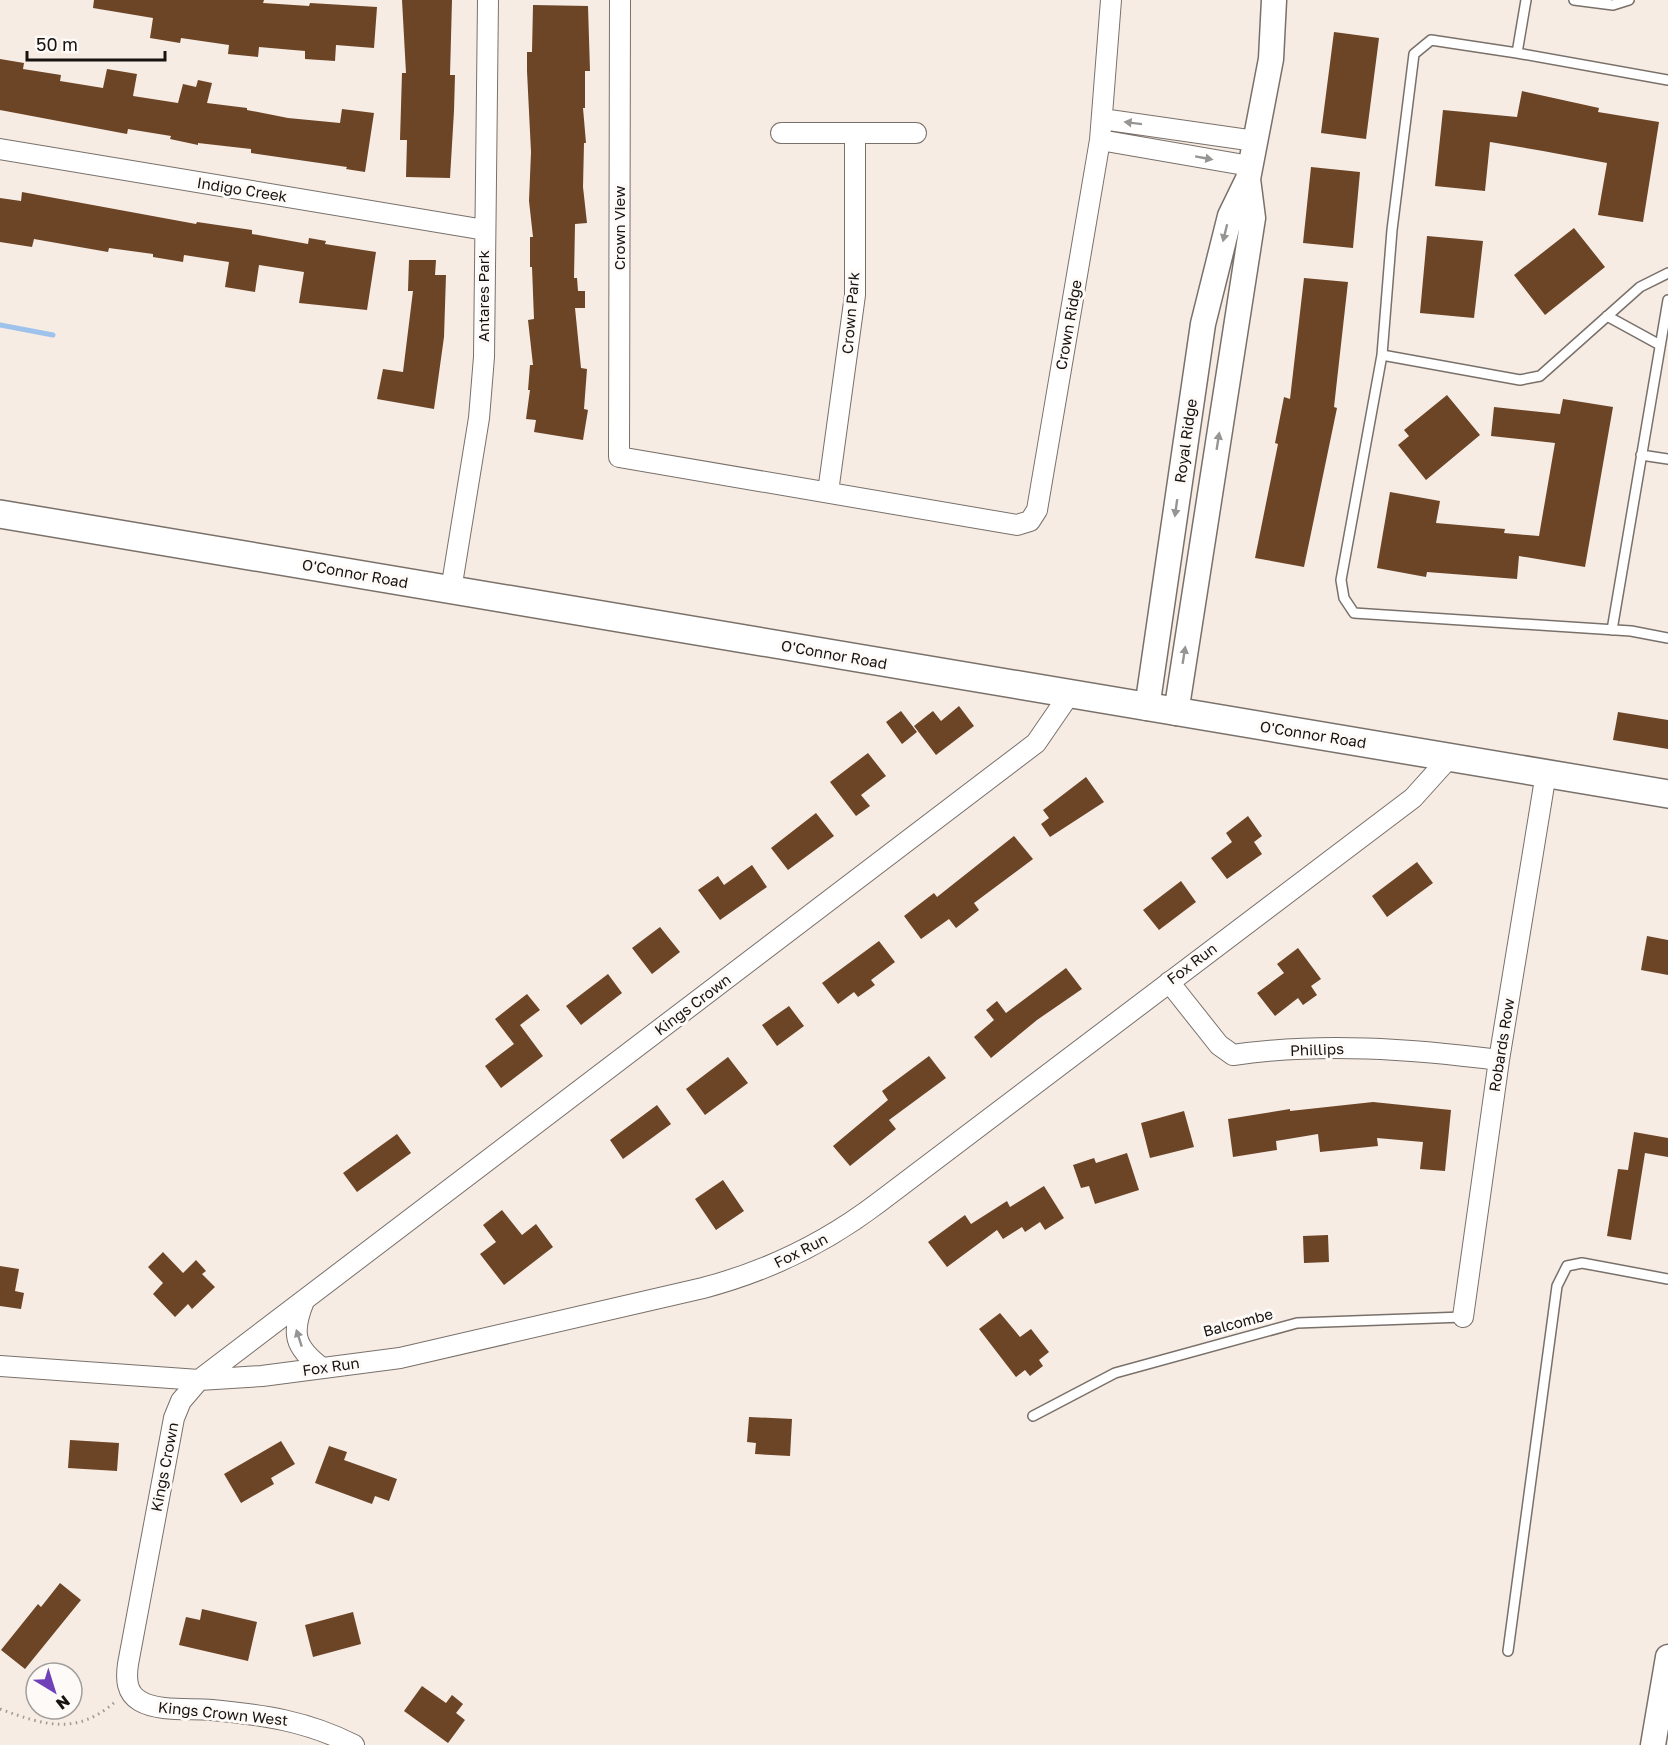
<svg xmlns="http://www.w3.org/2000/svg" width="1668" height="1745" viewBox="0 0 1668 1745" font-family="'Golos Text',sans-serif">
	<rect width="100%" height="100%" fill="#f6ece4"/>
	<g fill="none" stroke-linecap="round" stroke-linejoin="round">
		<path stroke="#9dc2eb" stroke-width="5" d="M 0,325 L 53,335"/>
	</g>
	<path fill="#6c4426" d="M 94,0 L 264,0 L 263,3 L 309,6 L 310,3 L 377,7 L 374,48 L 336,45 L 335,61 L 305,59 L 305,51 L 259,47 L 258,57 L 228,54 L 229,45 L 181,38 L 180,43 L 150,38 L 153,18 L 93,8 Z
		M 402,0 L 452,0 L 450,75 L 455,75 L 454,111 L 450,178 L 406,177 L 407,140 L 400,140 L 402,73 L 406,73 Z
		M 533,5 L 588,6 L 590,71 L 585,71 L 585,108 L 583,108 L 586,143 L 584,143 L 583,187 L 587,223 L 575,224 L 574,278 L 577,278 L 578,291 L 585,291 L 585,308 L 575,308 L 581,368 L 587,369 L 584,409 L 588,410 L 583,440 L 534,432 L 536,420 L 526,419 L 530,390 L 528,390 L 530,365 L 533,365 L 528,320 L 534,319 L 532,267 L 530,267 L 530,237 L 533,237 L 529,201 L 531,152 L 527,71 L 527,52 L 532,52 Z
		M 1334,32 L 1379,38 L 1366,139 L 1321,133 Z
		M 0,59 L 24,63 L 23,69 L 61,75 L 60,81 L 103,88 L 107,69 L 137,74 L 133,96 L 178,103 L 183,84 L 196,87 L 198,80 L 212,83 L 207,103 L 247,108 L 247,110 L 288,118 L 340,123 L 342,109 L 374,113 L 365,172 L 346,169 L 347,167 L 251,153 L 251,149 L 198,143 L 198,145 L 170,139 L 171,136 L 128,129 L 127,134 L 0,110 Z
		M 1522,91 L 1599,108 L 1598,112 L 1659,122 L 1643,222 L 1598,215 L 1607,163 L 1543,151 L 1490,142 L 1485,191 L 1435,186 L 1443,110 L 1517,117 Z
		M 1311,167 L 1360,172 L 1353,248 L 1303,243 Z
		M 22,192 L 196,224 L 197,222 L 252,230 L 252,234 L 308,244 L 309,238 L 326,241 L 325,244 L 376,252 L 367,310 L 299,303 L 304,272 L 259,265 L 255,292 L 225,287 L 229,262 L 184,255 L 183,262 L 153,257 L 153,254 L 109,248 L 108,252 L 34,239 L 32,247 L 0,242 L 0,198 L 21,201 Z
		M 1574,228 L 1605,267 L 1545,315 L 1514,275 Z
		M 1427,236 L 1483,241 L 1474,318 L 1420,313 Z
		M 409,260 L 436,260 L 435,275 L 446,275 L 444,337 L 434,409 L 377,399 L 383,369 L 403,372 L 413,291 L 408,291 Z
		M 1304,278 L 1348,282 L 1334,407 L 1337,408 L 1304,567 L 1255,558 L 1278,444 L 1275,443 L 1284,397 L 1290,399 Z
		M 1447,395 L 1480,435 L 1426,480 L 1398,445 L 1409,436 L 1404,430 Z
		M 1563,399 L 1613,407 L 1585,567 L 1519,556 L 1517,579 L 1427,572 L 1426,577 L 1377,568 L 1390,492 L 1440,501 L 1436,523 L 1505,529 L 1504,533 L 1539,536 L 1555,443 L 1491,436 L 1494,407 L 1560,414 Z
		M 959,706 L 974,726 L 936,755 L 914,726 L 933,711 L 941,721 Z
		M 901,711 L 917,732 L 902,744 L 886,722 Z
		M 1618,712 L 1668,720 L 1668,749 L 1613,740 Z
		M 868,753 L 886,776 L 861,795 L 870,806 L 856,816 L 830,782 Z
		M 1086,777 L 1104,802 L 1050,837 L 1041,824 L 1049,818 L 1043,810 Z
		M 816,813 L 834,836 L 788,870 L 771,848 Z
		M 1248,816 L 1262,836 L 1254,842 L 1262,854 L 1227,879 L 1211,858 L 1232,842 L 1226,833 Z
		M 1014,836 L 1033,859 L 974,903 L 979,910 L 956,928 L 949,919 L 921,939 L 904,916 L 934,893 L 937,897 Z
		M 1417,862 L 1433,883 L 1387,917 L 1372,896 Z
		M 752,865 L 767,887 L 720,920 L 698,890 L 718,876 L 724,885 Z
		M 1181,881 L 1196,902 L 1159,930 L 1143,910 Z
		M 660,927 L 680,952 L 652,974 L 632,948 Z
		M 1647,936 L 1668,940 L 1668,975 L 1641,970 Z
		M 879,941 L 895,962 L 871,980 L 875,985 L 858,997 L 854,992 L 838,1004 L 822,983 Z
		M 1298,948 L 1321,979 L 1311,986 L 1317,995 L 1303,1005 L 1298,998 L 1275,1016 L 1257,993 L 1284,973 L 1277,964 Z
		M 1066,968 L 1082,989 L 1037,1020 L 991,1058 L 974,1037 L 994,1020 L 986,1010 L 997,1001 L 1006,1013 Z
		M 608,974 L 622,993 L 581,1025 L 566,1006 Z
		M 527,994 L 540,1010 L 520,1025 L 543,1056 L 501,1088 L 485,1066 L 514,1044 L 495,1019 Z
		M 789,1006 L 804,1026 L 777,1046 L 762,1025 Z
		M 929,1056 L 946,1078 L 889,1120 L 896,1129 L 850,1166 L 833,1146 L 888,1100 L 882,1091 Z
		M 728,1057 L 748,1083 L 705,1115 L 686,1089 Z
		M 1373,1102 L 1451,1110 L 1445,1171 L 1420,1169 L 1423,1142 L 1377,1138 L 1378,1146 L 1320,1152 L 1318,1134 L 1276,1141 L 1277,1150 L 1233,1157 L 1228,1119 L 1290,1109 L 1290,1111 Z
		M 657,1105 L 671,1124 L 623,1159 L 610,1140 Z
		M 1184,1111 L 1194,1147 L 1150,1158 L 1141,1123 Z
		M 1634,1132 L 1668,1138 L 1668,1157 L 1645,1153 L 1631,1240 L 1607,1236 L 1618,1169 L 1628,1170 Z
		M 397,1134 L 411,1153 L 357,1192 L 343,1173 Z
		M 1127,1153 L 1139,1190 L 1095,1204 L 1089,1186 L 1081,1188 L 1073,1165 L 1094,1158 L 1096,1163 Z
		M 723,1180 L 744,1211 L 716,1230 L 695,1199 Z
		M 1044,1186 L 1064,1218 L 1045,1230 L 1040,1222 L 1025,1232 L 1022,1227 L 1003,1239 L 997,1230 L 947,1267 L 928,1242 L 965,1215 L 971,1224 L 1007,1201 L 1010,1207 Z
		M 502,1210 L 522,1235 L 536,1224 L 553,1247 L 504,1285 L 480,1254 L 496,1242 L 483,1225 Z
		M 1328,1235 L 1329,1262 L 1304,1263 L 1303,1236 Z
		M 163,1252 L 183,1273 L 196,1260 L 206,1271 L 202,1274 L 215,1287 L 192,1309 L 188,1304 L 175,1317 L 153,1294 L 163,1283 L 148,1267 Z
		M 0,1266 L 19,1269 L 15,1291 L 24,1293 L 21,1309 L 0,1306 Z
		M 1000,1313 L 1020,1337 L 1031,1329 L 1049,1352 L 1039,1360 L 1043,1366 L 1030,1376 L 1025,1370 L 1016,1377 L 979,1329 Z
		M 749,1417 L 792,1419 L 790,1456 L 755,1454 L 756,1443 L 747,1442 Z
		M 70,1440 L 119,1443 L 117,1471 L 68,1468 Z
		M 281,1441 L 295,1464 L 271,1478 L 274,1484 L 241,1503 L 224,1474 Z
		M 329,1446 L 347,1452 L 344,1460 L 397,1479 L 389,1501 L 375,1496 L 372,1504 L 315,1483 Z
		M 60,1583 L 81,1600 L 25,1669 L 1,1650 L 38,1604 L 41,1607 Z
		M 202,1609 L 257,1622 L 248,1661 L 179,1645 L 186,1617 L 200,1620 Z
		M 353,1612 L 361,1644 L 313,1657 L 305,1625 Z
		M 422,1686 L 446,1703 L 452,1695 L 463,1704 L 456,1713 L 465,1720 L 448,1743 L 404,1711 Z"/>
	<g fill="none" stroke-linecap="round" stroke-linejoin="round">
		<g stroke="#79706a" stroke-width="12">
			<path id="service" d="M 1574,0 L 1613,5 L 1629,0
				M 1517,53 L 1526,0
				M 1668,80 L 1517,53 L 1431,40 L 1414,54 L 1392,230 L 1382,355 L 1341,580 L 1344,598 L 1354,613 L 1631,631 L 1668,638
				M 1607,316 L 1660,345
				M 1382,355 L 1520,380 L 1540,376 L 1640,287 L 1668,273
				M 1641,455 L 1668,459
				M 1612,630 L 1668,300
				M 1033,1416 L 1115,1373 L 1297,1323 L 1463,1317
				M 1508,1651 L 1557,1286 L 1567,1266 L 1582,1263 L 1668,1279"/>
		</g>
		<g stroke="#79706a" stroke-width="22">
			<path id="minor" d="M 620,0 L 619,457 L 1017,525 L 1030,521 L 1037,510 L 1100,140 L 1111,0
				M 1102,119 L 1255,141
				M 781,133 L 916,133
				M 1100,140 L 1250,166
				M 0,149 L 485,230
				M 828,492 L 855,295 L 855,133
				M 451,590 L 479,418 L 484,357 L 488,0
				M 1169,982 L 1219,1045 L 1233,1055 C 1321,1042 1412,1049 1499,1060
				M 304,1301 C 291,1333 294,1347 322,1368
				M 1463,1317 L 1499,1060 L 1546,773
				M 0,1366 L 199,1380 L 262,1376 L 400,1358 L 703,1288 C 768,1271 824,1244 878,1203 L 1413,798 L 1450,757
				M 354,1745 C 307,1721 264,1715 212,1710 C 190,1708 159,1712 140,1701 C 126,1693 126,1678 128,1664 L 174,1418 L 181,1401 L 199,1380 L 1036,743 L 1069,695"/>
		</g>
		<g stroke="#79706a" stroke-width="27">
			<path id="tertiary" d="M 1147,708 L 1203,324 L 1230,216 L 1248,179 L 1271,59 L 1274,0
				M 1176,713 L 1253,218 L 1248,179
				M 1653,1745 L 1668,1657"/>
		</g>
		<g stroke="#79706a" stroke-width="30">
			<path id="secondary" d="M 0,514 L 1668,794"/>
		</g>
		<path stroke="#a09892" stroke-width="3" stroke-dasharray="1.5 4.5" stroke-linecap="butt" d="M 0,1709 C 44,1725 76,1736 115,1702"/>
		<use href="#service" stroke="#fff" stroke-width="9"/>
		<use href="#minor" stroke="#fff" stroke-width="20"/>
		<use href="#tertiary" stroke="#fff" stroke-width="24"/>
		<use href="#secondary" stroke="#fff" stroke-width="27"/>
	</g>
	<defs><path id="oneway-solid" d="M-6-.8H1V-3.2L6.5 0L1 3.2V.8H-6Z" transform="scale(1.5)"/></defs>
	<g fill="#969593">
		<use href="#oneway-solid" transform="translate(1133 123) rotate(-173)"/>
		<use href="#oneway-solid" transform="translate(1204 158) rotate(10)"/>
		<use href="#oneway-solid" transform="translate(1225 233) rotate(104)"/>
		<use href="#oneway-solid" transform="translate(1218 441) rotate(-81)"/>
		<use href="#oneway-solid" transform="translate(1176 508) rotate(98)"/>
		<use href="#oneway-solid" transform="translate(1184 655) rotate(-81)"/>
		<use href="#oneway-solid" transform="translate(299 1338) rotate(-108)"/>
	</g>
	<g text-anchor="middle" stroke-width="6" stroke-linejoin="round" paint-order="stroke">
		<g font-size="15" fill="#161310" stroke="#fefaf7">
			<text transform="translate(242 190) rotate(9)" y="5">Indigo Creek</text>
			<text transform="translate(620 228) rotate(-90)" y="5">Crown View</text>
			<text transform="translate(484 296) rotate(-90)" y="5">Antares Park</text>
			<text transform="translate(851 313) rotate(-85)" y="5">Crown Park</text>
			<text transform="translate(1069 325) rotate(-80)" y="5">Crown Ridge</text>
			<text transform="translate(1186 441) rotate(-82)" y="5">Royal Ridge</text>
			<text transform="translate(355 574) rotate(10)" y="5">O'Connor Road</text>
			<text transform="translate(834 655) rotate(10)" y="5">O'Connor Road</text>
			<text transform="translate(1313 735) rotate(9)" y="5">O'Connor Road</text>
			<text transform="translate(1192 964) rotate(-37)" y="5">Fox Run</text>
			<text transform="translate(693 1005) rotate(-37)" y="5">Kings Crown</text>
			<text transform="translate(1502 1045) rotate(-81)" y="5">Robards Row</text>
			<text transform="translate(1317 1050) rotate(-2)" y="5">Phillips</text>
			<text transform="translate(801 1251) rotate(-27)" y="5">Fox Run</text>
			<text transform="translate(1238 1323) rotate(-15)" y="5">Balcombe</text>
			<text transform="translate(331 1367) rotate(-8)" y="5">Fox Run</text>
			<text transform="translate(165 1467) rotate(-79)" y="5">Kings Crown</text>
			<text transform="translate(223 1714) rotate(6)" y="5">Kings Crown West</text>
		</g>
	</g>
	<g transform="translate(54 1691) rotate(142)"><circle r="28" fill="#fefaf7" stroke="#a19e9b" stroke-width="1.5"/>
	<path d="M0-4.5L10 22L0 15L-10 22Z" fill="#6f41b8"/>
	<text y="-9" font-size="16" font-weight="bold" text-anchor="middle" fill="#161310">N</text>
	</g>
	<path d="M27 51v9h138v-9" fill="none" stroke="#161310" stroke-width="3"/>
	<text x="36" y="51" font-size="18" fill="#161310" stroke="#fefaf7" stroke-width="4.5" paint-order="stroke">50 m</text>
</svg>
